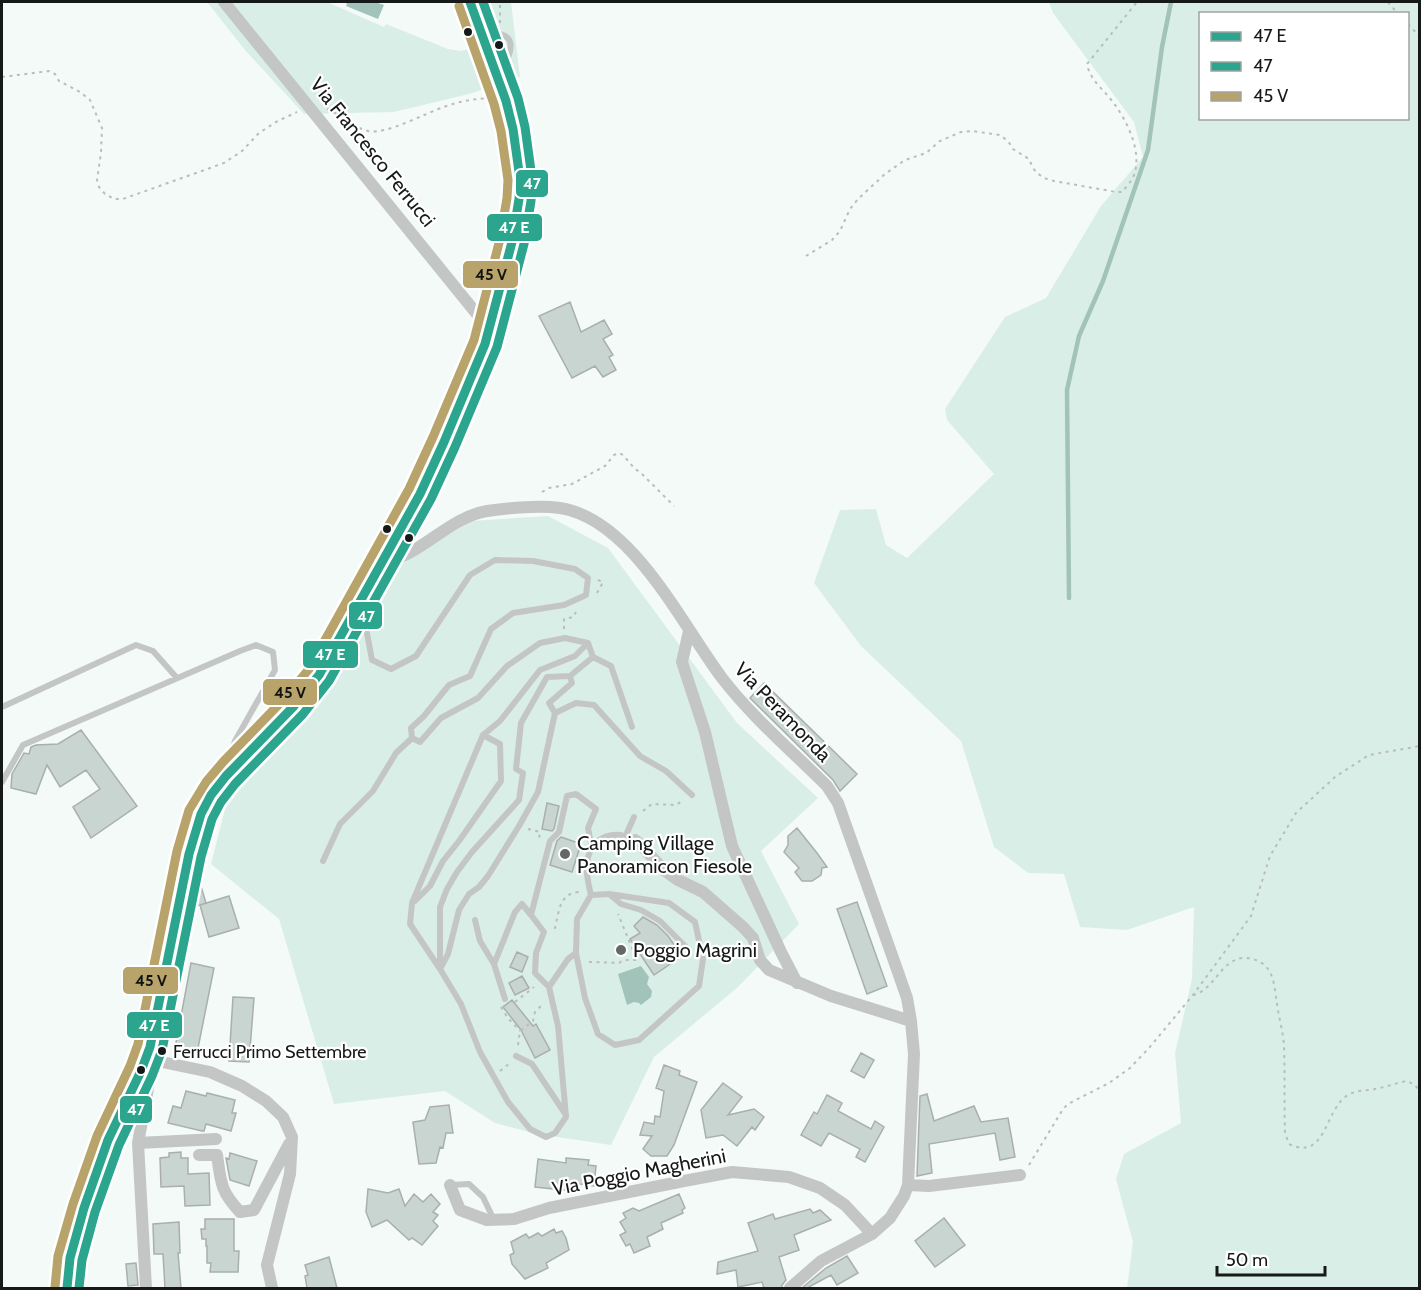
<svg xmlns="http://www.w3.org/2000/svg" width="1421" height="1290" viewBox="0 0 1421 1290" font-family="Cabin,sans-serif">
	<rect width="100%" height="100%" fill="#f3faf7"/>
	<path fill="#daeee8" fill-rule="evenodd" d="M 207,2 L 327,2 L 384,27 L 386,24 L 448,49 L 461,51 L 472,48 L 456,2 L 511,2 L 520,77 L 469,94 L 394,112 L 304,114 L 245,50 Z
		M 1049,2 L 1419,2 L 1419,1288 L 1127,1288 L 1133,1242 L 1116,1179 L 1124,1154 L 1181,1123 L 1175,1053 L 1192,979 L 1194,907 L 1127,930 L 1080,927 L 1064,874 L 1028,873 L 994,847 L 961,741 L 861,646 L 814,583 L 840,510 L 876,509 L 886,545 L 907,558 L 994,474 L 947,420 L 945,409 L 1005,317 L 1046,298 L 1101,206 L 1143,157 L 1134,122 L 1053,13 ZM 1200,14 L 1408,14 L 1408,118 L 1200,118 Z
		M 548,516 L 608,548 L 737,723 L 818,798 L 761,851 L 799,924 L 738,987 L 654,1057 L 611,1145 L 537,1134 L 495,1123 L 445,1091 L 334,1104 L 279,919 L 211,864 L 225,809 L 321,681 L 394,567 L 471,521 Z"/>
	<path fill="#a2c3b9" d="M 345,2 L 375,2 L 384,5 L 378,19 L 346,6 L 347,4 Z
		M 641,966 L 649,977 L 647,984 L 652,991 L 651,997 L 641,1005 L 639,1003 L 634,1002 L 627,1005 L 618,974 Z"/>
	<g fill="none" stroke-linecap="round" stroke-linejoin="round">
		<path stroke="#a2c3b9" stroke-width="4.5" d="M 1069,598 L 1067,390 L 1079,336 L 1103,281 L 1148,150 L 1162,47 L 1171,2"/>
	</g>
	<path fill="#c9d5d1" stroke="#aaafad" stroke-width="1.5" d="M 570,302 L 581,332 L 604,320 L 612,334 L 603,339 L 613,355 L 609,357 L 616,370 L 603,377 L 595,366 L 572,378 L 539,316 Z
		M 764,683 L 857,774 L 840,791 L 833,780 L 750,698 Z
		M 81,730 L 137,806 L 91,838 L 73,807 L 100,789 L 86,770 L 60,787 L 47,765 L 36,794 L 11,788 L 12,774 L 24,753 L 29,754 L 31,747 L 36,745 L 58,744 Z
		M 547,803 L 559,806 L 554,829 L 552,831 L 542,829 Z
		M 797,828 L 817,853 L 827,867 L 822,868 L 821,875 L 812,881 L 802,881 L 795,872 L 799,868 L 784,852 L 788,845 L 788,836 Z
		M 561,837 L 581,844 L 572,872 L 550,865 L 557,841 Z
		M 200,883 L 206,903 L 200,905 L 229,896 L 239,928 L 209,937 L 200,905 L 194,906 L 191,896 L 194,885 Z
		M 857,902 L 887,986 L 867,994 L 837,909 Z
		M 643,917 L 657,925 L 668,936 L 682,956 L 654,975 L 630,939 L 640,933 L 634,926 Z
		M 517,952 L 528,957 L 522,972 L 510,967 Z
		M 191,963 L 214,968 L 197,1053 L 175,1048 Z
		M 522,976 L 529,988 L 515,995 L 509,983 Z
		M 233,997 L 254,998 L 249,1062 L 229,1061 Z
		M 512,1000 L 533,1026 L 536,1024 L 550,1050 L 535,1058 L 521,1030 L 503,1007 Z
		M 861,1053 L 874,1060 L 864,1078 L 851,1071 Z
		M 664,1065 L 680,1071 L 679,1075 L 697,1082 L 674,1145 L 667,1156 L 651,1156 L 643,1149 L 652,1136 L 640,1135 L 644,1122 L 654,1124 L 655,1116 L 660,1117 L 664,1091 L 656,1088 Z
		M 723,1083 L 742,1097 L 728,1115 L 754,1109 L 764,1117 L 755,1130 L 752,1127 L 737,1146 L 723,1135 L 706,1138 L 701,1110 Z
		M 186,1091 L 206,1096 L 207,1093 L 235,1100 L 232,1113 L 236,1113 L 231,1131 L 206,1124 L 204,1131 L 202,1131 L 168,1123 L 173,1106 L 181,1108 Z
		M 927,1094 L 934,1121 L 974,1106 L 981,1122 L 1008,1118 L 1015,1157 L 1000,1160 L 995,1133 L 929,1144 L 932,1173 L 917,1176 L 920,1096 Z
		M 827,1095 L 842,1103 L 838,1111 L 871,1129 L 875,1121 L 884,1127 L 865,1162 L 856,1157 L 860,1149 L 829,1133 L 821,1146 L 801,1135 L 814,1112 L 817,1114 Z
		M 449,1105 L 453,1133 L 446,1133 L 443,1148 L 440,1147 L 436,1163 L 419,1164 L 413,1122 L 425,1120 L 430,1107 Z
		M 181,1152 L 181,1158 L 188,1158 L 188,1174 L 209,1173 L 210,1205 L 185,1206 L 184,1186 L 161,1187 L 160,1158 L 169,1157 L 169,1153 Z
		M 230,1153 L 257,1161 L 249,1186 L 230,1180 L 226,1158 L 229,1159 Z
		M 566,1158 L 589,1160 L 588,1165 L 596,1166 L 594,1186 L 573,1183 L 572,1191 L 535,1187 L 538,1159 L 566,1163 Z
		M 368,1189 L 388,1193 L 399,1189 L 405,1206 L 414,1194 L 423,1202 L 431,1194 L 440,1204 L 433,1212 L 438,1215 L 433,1221 L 438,1226 L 422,1245 L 412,1238 L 409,1240 L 387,1220 L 372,1227 L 366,1212 Z
		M 679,1194 L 685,1208 L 682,1210 L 683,1213 L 661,1223 L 663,1229 L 647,1237 L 650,1246 L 634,1253 L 630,1244 L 626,1246 L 620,1235 L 626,1232 L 620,1222 L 626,1218 L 623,1213 L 633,1208 L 639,1211 Z
		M 810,1209 L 813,1213 L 820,1210 L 831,1220 L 794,1235 L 799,1250 L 779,1257 L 786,1280 L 782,1285 L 782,1288 L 764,1288 L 762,1282 L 738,1287 L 736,1270 L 717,1274 L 718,1262 L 758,1251 L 748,1223 L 773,1214 L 775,1219 Z
		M 944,1218 L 965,1245 L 935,1267 L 915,1241 Z
		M 205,1219 L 234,1219 L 234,1251 L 239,1251 L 238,1272 L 210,1272 L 211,1263 L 207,1263 L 207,1246 L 206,1246 L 206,1239 L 202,1239 L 201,1229 L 205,1229 Z
		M 179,1222 L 180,1253 L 178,1253 L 181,1288 L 165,1288 L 163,1254 L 154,1254 L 153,1224 Z
		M 554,1229 L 556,1233 L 562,1231 L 566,1238 L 569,1250 L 546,1263 L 548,1268 L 525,1279 L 512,1264 L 510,1255 L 514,1253 L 511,1242 L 526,1234 L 529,1238 L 538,1233 L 542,1236 Z
		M 847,1256 L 858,1273 L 837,1285 L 831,1275 L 807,1288 L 802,1288 L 826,1268 Z
		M 329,1257 L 337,1288 L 307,1288 L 305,1276 L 308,1275 L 305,1265 Z
		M 136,1263 L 138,1285 L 128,1286 L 126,1264 Z"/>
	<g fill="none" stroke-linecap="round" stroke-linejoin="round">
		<path stroke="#b9bdbc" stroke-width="2" stroke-dasharray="3 4.5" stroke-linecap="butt" d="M 1388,2 L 1398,14
			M 500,23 L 500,2
			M 1408,24 L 1420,37
			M 2,77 L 49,71 L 55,74 L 59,81 L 80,92 L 90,100 L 102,128 L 101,153 L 97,180 L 99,187 L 105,194 L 114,199 L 123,199 L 224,163 L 242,151 L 259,133 L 276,122 L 297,112
			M 327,109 C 342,115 352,127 368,131 C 387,135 425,113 444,107 C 460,101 473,99 490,98
			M 806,256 L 832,240 L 840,231 L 850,209 L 858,199 L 885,174 L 905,160 L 926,153 L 940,141 L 961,132 L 972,131 L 1000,135 L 1008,141 L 1013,149 L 1029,159 L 1033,168 L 1037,173 L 1044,178 L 1054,181 L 1116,192 L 1122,192 C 1127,186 1133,180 1135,172 C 1141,149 1127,121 1113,102 C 1103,89 1090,80 1087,64 L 1137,2
			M 542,492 L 549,488 L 572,484 L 605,466 L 614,455 L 619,453 L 623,455 L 635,469 L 640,472 L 674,506
			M 597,593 L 603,582 L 598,580
			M 564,629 L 564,619 L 573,617 L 576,612
			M 643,811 L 652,804 L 676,805 L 682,801
			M 528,829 L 540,832 L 539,839 L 540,839
			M 554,928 L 555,928 C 559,912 559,894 578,892 L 578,895
			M 589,962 L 619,963 L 624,960 L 637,960 L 618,914
			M 1193,995 C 1214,991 1220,960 1243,958 C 1252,957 1263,962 1268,969 C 1275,979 1275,993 1277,1004 C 1279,1018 1283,1032 1284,1045 C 1285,1075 1284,1104 1285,1133 L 1289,1144 C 1327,1162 1324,1109 1348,1095 C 1356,1090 1366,1091 1375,1089 C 1386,1087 1396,1083 1407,1081 L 1415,1085 L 1420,1092
			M 515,1002 L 534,987
			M 501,1007 L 507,1017 L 520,1031
			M 518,1045 L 520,1031 L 533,1021 L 535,1012 L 543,1004
			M 500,1071 L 510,1063
			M 1029,1165 L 1063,1109 L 1068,1104 L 1109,1083 L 1130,1068 L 1149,1048 L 1193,995 L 1251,916 L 1270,856 L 1296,813 L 1335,777 L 1369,755 L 1420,746"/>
		<path stroke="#c4c6c6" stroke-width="6" d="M 482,33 C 521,30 513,50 500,75
			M 367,633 L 372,660 L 391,669 L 416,656 L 470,575 L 495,560 L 533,561 L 575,569 L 588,578 L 586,595 L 564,605 L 513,613 L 491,629 L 470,676 L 449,685 L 424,716 L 411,728 L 412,738
			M 593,657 L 611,666 L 632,727
			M 2,707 L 136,645 L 153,651 L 177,678
			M 555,713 L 576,703 L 594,705 L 640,756 L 666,771 L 692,795
			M 2,782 L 23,745 L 240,651 L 256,645 L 273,652 L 275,670 L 235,741 L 225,769
			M 626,835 L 634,817
			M 323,861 L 340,824 L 373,791 L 396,753 L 412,738 L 420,742 L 441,718 L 478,698 L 507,666 L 540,643 L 565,638 L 588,643 L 575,656 L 540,670 L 500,721 L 483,735 L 412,903 L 410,924 L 440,969 L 461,1004 L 480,1052 L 508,1102 L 530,1129 L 546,1137 L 555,1133 L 566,1117 L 558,1026 L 549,987 L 568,959 L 576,953
			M 609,894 L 621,904 L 641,910 L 660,921 L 686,947
			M 591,895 L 609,894 L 669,903 L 695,922 L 703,959 L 699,986 L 639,1040 L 615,1045 L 598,1034 L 585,998 L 576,953 L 577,919 L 591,895 C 589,886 586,876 587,866 C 588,838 612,828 635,840
			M 415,901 L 430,886 L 443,861 L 459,841 L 501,781 L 500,744 L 483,735
			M 475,920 L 480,941 L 494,964
			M 440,965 L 440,907 L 447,889 L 457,872 L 472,852 L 519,800 L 523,773 L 516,769 L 521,723 L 547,677 L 570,676
			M 440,969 L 448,954 L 459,910 L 469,894 L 479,887 L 488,876 L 519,826 L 538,792 L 555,713 L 549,703 L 572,683 L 570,676 L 593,657 L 588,643
			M 549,987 L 535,973 L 536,953 L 544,932 L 531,915 L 550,841 L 559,832 L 567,796 L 576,794 L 596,809 L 588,828 L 592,848
			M 505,999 L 494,964 L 515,912 L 522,904 L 531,915
			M 516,1056 L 532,1064 L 566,1115
			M 450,1185 L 469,1184 L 483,1197 L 494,1220"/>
		<path stroke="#c4c6c6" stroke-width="12" d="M 224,2 L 489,329
			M 382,563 C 390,560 399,558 407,554 C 434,540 457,516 487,511 C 509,508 538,505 560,508 C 632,519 682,625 722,678 C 751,716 793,752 827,786 L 838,803 L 899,975 L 907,998 L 911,1021 L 914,1054 L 908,1185 L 904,1196 L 890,1218 L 872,1234 L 821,1261 L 790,1288
			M 689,631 L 682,662 L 705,732 L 732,846 L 781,952 L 797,983
			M 635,840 L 640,844 L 664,870 L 678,880 L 703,892 L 743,927 L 753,938 L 760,960 L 769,970 L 831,996 L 911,1021
			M 147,1056 L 162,1062 L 210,1072 L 242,1086 L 266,1101 L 283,1117 L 292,1137 L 290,1174 L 267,1265 L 272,1288
			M 138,1143 L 216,1139
			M 199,1155 L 217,1155 C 221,1182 220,1191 240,1212 L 254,1210 L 289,1144
			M 450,1185 L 460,1210 L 487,1220 L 514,1219 L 549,1208 L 684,1181 L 732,1172 L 789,1177 L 820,1188 L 845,1205 L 872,1234
			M 908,1185 L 929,1186 L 1020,1175
			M 146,1288 L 138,1143 L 150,1078 L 151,1069 L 147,1056"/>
		<path stroke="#babdbc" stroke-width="16" d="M 67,1288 L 70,1258 L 84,1208 L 108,1140 L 141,1071 L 150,1047 L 189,854 C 193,836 197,818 207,802 C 218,783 233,768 248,753 C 272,728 299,704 319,675 L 420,494 L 444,442 L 485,344 L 512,242 L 519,199 L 520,179 L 513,129 L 506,101 L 498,78 L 470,2"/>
		<g stroke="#fff" stroke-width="14">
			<path id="bus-1" d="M 67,1288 L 70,1258 L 84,1208 L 108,1140 L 141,1071 L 150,1047 L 189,854 L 201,814 L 211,795 L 226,776 L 294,706 L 319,675 L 420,494 L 444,442 L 485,344 L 512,242 L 519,199 L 520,179 L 513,129 L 506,101 L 470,2"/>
		</g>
		<g stroke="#fff" stroke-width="14">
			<path id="bus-2" d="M 79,1288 L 82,1260 L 95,1212 L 119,1145 L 152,1076 L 162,1050 L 201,857 L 212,819 L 221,802 L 235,784 L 303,714 L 329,681 L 431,499 L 455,447 L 497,347 L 524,244 L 531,201 L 532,178 L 525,127 L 518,98 L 483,2"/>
		</g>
		<g stroke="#fff" stroke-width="14">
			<path id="bus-3" d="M 55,1287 L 58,1256 L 73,1204 L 97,1136 L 130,1066 L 138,1044 L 177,851 L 189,810 L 206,782 L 223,762 L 285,698 L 309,669 L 409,489 L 433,437 L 474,340 L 500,239 L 507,198 L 508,180 L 501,131 L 494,104 L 459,6"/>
		</g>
		<use href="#bus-1" stroke="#2ba58e" stroke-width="9"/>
		<use href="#bus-2" stroke="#2ba58e" stroke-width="9"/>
		<use href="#bus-3" stroke="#b8a46a" stroke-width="9"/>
	</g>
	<g fill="#151917" stroke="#fff" stroke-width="2">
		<circle cx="468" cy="32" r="5"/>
		<circle cx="499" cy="45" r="5"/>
		<circle cx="387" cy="529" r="5"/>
		<circle cx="409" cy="538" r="5"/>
		<circle cx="162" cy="1051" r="5"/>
		<circle cx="141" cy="1070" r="5"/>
	</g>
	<g fill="#636865" stroke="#fff" stroke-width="2">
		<circle cx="565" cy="854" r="6"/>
		<circle cx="621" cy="950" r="6"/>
	</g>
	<g text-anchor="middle" stroke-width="4.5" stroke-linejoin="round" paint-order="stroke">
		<g font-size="18" fill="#151917" stroke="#fff" text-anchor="start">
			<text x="173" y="1058">Ferrucci Primo Settembre</text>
		</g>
		<g font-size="20" fill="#151917" stroke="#fff">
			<text transform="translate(373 152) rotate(51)" y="7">Via Francesco Ferrucci</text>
			<text transform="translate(783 712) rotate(46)" y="7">Via Peramonda</text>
			<text transform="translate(639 1172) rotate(-11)" y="7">Via Poggio Magherini</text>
		</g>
		<g font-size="20" fill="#151917" stroke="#fff" text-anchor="start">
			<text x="577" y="850">Camping Village<tspan x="577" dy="23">Panoramicon Fiesole</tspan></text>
			<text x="633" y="957">Poggio Magrini</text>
		</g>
	</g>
	<g stroke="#fff" stroke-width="2">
		<rect x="515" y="169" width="34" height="29" rx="6" fill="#2ba58e"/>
		<rect x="486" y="213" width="57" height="29" rx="6" fill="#2ba58e"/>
		<rect x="462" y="260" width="57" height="29" rx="6" fill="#b8a46a"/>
		<rect x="348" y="601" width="35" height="29" rx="6" fill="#2ba58e"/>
		<rect x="302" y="640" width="57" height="29" rx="6" fill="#2ba58e"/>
		<rect x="262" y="678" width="56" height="28" rx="6" fill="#b8a46a"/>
		<rect x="122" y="966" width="57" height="29" rx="6" fill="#b8a46a"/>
		<rect x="126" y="1011" width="57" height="28" rx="6" fill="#2ba58e"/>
		<rect x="119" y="1095" width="34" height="29" rx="6" fill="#2ba58e"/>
	</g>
	<g font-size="16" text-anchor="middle" font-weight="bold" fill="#fff">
		<text x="532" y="189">47</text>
		<text x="514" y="233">47 E</text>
		<text x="366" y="622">47</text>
		<text x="330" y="660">47 E</text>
		<text x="154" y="1031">47 E</text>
		<text x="136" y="1115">47</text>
	</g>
	<g font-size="16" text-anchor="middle" font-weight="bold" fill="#111">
		<text x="491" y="280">45 V</text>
		<text x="290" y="698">45 V</text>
		<text x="151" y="986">45 V</text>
	</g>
	<rect width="1421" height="1290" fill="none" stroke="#151917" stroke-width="6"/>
	<rect x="1199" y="12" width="210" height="108" fill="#ffffff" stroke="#a1a3a2" stroke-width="1.5"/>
	<rect x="1211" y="32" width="30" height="9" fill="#2ba58e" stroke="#a1a3a2" stroke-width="1.5"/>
	<text x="1253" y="42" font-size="18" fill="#151917">47 E</text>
	<rect x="1211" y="62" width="30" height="9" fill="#2ba58e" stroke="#a1a3a2" stroke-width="1.5"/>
	<text x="1253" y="72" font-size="18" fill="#151917">47</text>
	<rect x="1211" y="92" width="30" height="9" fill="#b8a46a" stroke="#a1a3a2" stroke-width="1.5"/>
	<text x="1253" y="102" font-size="18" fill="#151917">45 V</text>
	<path d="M1217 1266v9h108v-9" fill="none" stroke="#151917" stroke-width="3"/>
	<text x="1226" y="1266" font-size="18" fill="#151917" stroke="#ffffff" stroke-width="4.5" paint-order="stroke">50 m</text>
</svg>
